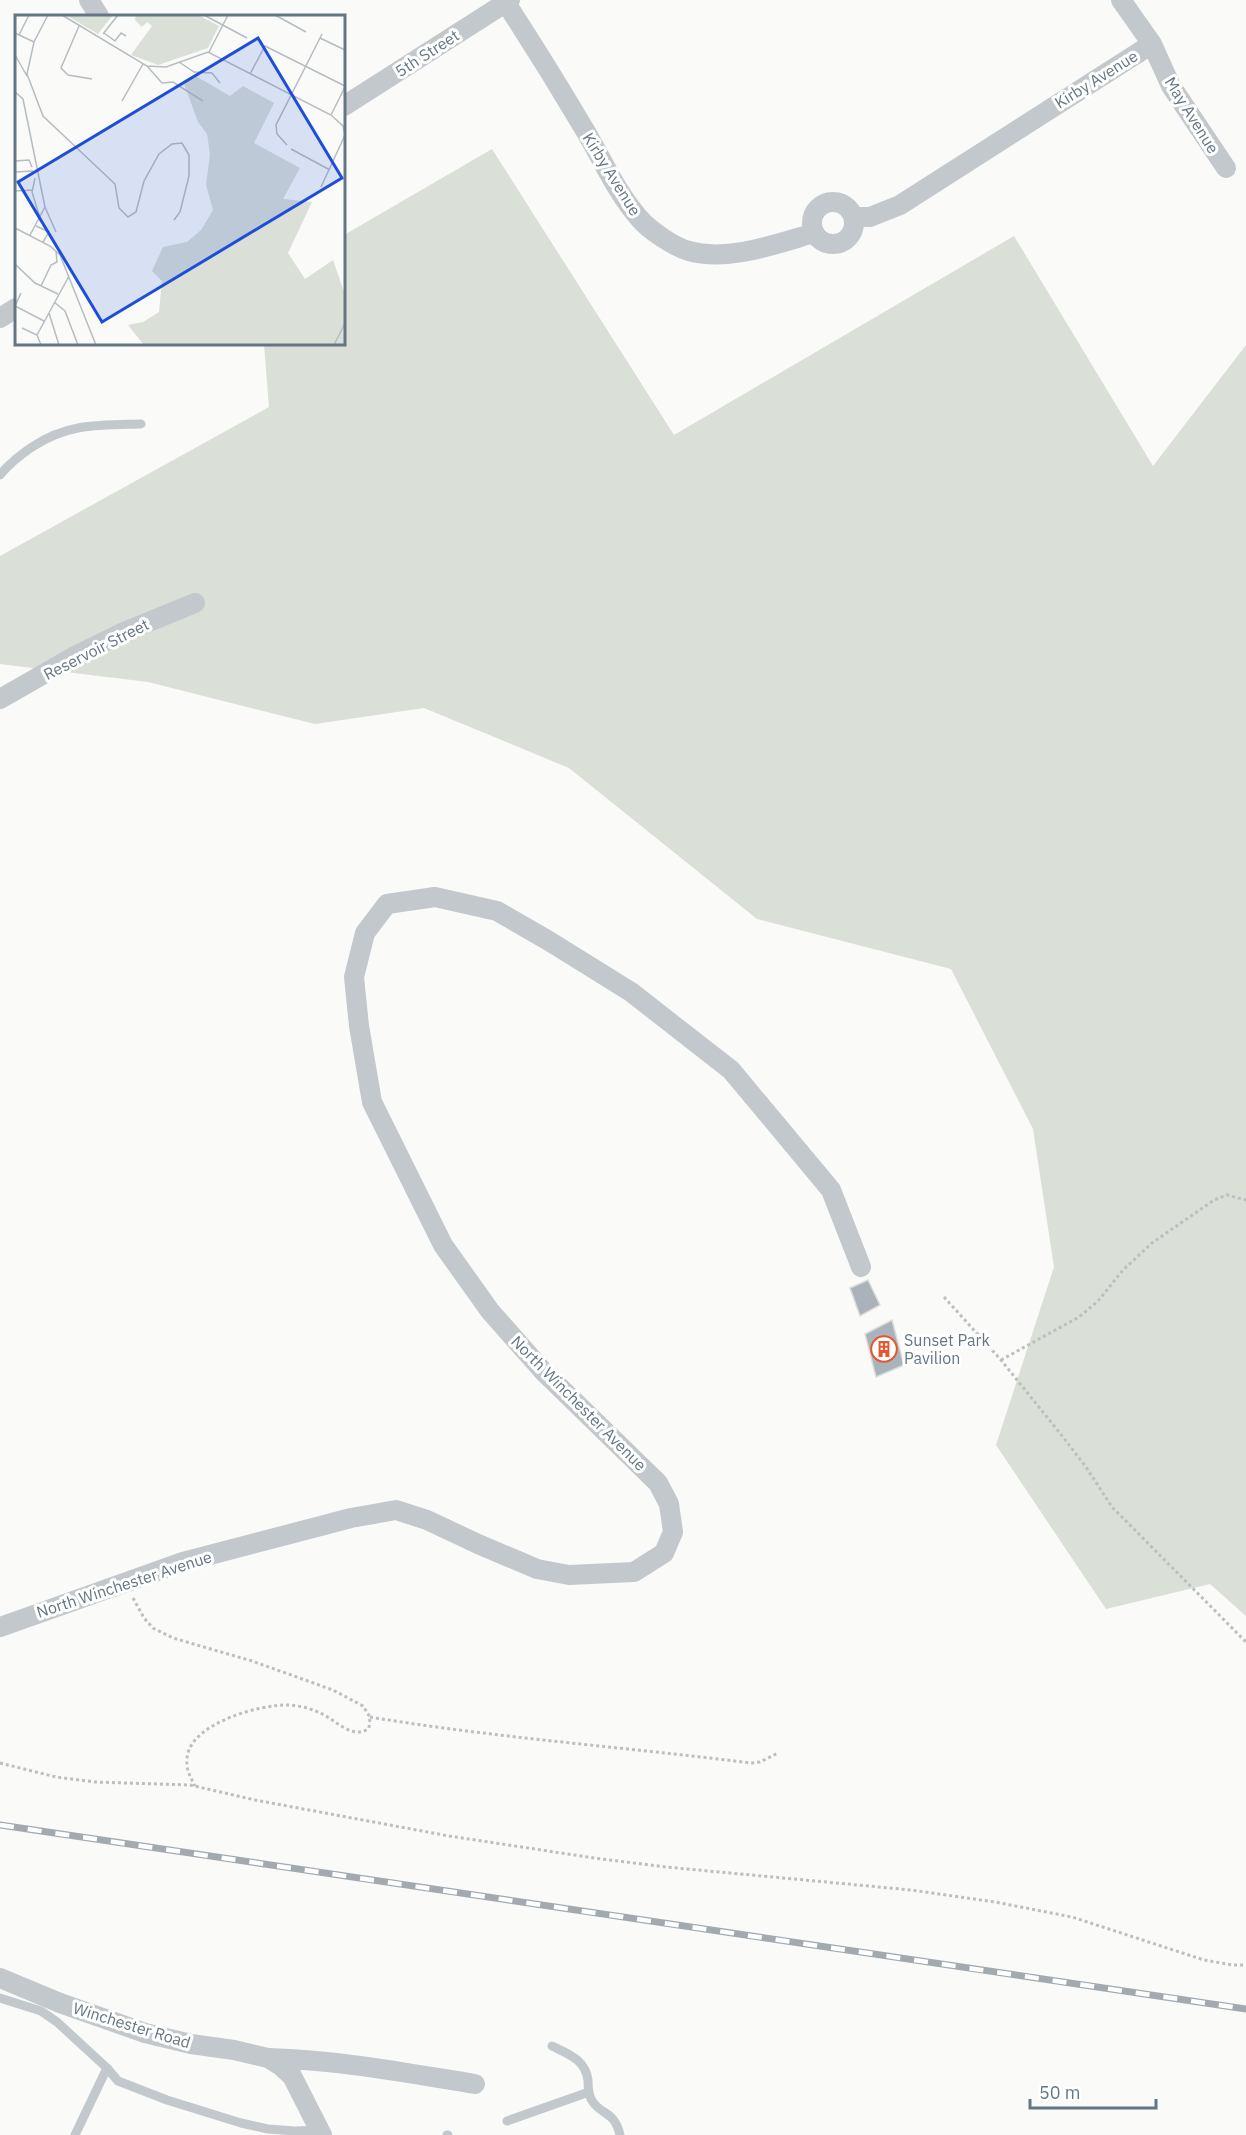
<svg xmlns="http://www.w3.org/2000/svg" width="1246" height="2135" viewBox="0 0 1246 2135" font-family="'IBM Plex Sans',sans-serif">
	<rect width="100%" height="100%" fill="#fafaf8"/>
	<path fill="#dadfd7" d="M 492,149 L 674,435 L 1014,236 L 1153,466 L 1246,345 L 1246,1616 L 1210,1584 L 1106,1609 L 996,1445 L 1054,1267 L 1033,1129 L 951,969 L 757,919 L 569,768 L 424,708 L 315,724 L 148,682 L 0,664 L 0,556 L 269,407 L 264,344 L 344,344 L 344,235 Z"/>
	<path fill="#aab3b9" stroke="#dcdcda" stroke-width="1.5" d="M 868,1280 L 880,1305 L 860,1316 L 850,1288 Z
		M 892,1320 L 904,1365 L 876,1377 L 865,1334 Z"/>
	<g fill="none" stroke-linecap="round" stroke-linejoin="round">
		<path stroke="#bbbfc2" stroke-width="3" stroke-dasharray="3 3" stroke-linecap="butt" d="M 944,1297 L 1001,1360 L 1059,1432 L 1086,1467 L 1112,1507 L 1246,1642
			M 1001,1360 L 1079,1317 L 1098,1301 L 1123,1270 L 1152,1243 L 1214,1200 L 1227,1195 L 1246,1200
			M 133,1598 L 144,1618 L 153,1628 L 173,1638 L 252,1661 L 333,1690 L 363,1706 L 370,1717 L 369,1728 C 353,1741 335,1719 320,1713 C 310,1708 300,1706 289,1705 C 260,1704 187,1724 187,1760 C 186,1770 191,1778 195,1786
			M 370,1717 C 497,1738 624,1747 751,1763 L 760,1762 L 778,1753
			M 0,1763 L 56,1777 L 95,1782 L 190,1785 L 255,1800 L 449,1836 L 594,1858 L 666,1867 L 911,1890 L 995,1902 L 1072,1917 L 1204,1960 L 1233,1965 L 1246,1965"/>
		<path stroke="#c3c8cc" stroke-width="9" d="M 0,475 C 9,464 20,455 32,447 C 68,423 99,425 141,424
			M 0,1998 L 41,2011 L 57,2022 L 107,2068 L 118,2081 L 167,2100 L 241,2123 L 268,2129 L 295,2131 L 320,2130
			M 552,2046 C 568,2054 585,2059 588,2080 C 588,2086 588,2093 591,2099 C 600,2116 614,2109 620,2135
			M 507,2121 L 589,2092
			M 75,2135 L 107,2068
			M 447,2135 L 448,2135"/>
		<path stroke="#c3c8cc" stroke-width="20" d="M 89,0 L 99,16
			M 504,0 C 532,43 560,88 586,132 C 603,161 617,193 639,218 C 649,230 674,247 689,251 C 728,262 776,244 814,233
			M 1121,0 L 1152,44 L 1171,86 L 1226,168
			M 344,106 L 510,0
			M812 223a21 21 0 1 1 42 0a21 21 0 1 1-42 0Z
			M 854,217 L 870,217 L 900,205 L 1152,44
			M 0,318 L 16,308
			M 0,699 L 75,656 L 124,632 L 195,603
			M 0,1627 L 183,1562 L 351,1518 L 396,1510 L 427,1520 L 478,1544 L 537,1569 L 569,1575 L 634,1572 L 664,1553 L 673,1532 L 669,1504 L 658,1483 L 543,1371 L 490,1311 L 443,1245 L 372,1102 L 359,1026 L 354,977 L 365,933 L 387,904 L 435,897 L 497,911 L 549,941 L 631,992 L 731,1070 L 831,1190 L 861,1267
			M 0,1978 L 60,2003 L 145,2033 L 191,2044 L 234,2050 L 268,2058 L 281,2066 L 292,2076 L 322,2135
			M 269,2058 C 338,2060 407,2073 475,2084"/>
		<g stroke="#a2aab0" stroke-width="7">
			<path id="rail" d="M 0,1825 L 1246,2009"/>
		</g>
		<use href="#rail" stroke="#fff" stroke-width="4.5" stroke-dasharray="14" stroke-linecap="butt"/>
	</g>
	<defs>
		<g id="building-ring" transform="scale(1.35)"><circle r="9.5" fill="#fff" stroke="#e4572e" stroke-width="1.5"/><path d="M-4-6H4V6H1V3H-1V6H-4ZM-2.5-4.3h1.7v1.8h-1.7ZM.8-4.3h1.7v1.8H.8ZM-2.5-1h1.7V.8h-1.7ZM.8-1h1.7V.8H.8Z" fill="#e4572e"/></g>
	</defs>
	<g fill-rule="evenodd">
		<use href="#building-ring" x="884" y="1349"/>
	</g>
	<g text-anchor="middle" stroke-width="6" stroke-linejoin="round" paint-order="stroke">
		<g font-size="16" fill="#657683" stroke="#fff">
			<text transform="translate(427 53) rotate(-33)" y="6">5th Street</text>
			<text transform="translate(1096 79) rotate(-32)" y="6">Kirby Avenue</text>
			<text transform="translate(1192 115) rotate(58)" y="6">May Avenue</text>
			<text transform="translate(612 174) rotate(58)" y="6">Kirby Avenue</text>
			<text transform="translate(96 649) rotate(-27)" y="6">Reservoir Street</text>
			<text transform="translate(579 1403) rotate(45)" y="6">North Winchester Avenue</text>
			<text transform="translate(124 1584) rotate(-18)" y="6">North Winchester Avenue</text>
			<text transform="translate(132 2025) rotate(17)" y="6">Winchester Road</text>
		</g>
		<g font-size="16" fill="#657683" stroke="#fff" text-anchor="start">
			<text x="904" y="1346">Sunset Park<tspan x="904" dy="18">Pavilion</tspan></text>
		</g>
	</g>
	<g transform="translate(15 15)">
		<rect width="330" height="330" fill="#fafaf8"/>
		<path d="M 51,0 L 98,0 L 83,19 ZM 121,0 L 183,0 L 204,11 L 193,33 L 143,50 L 116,40 L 137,11 L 132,7 L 127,12 L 120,5 ZM 179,60 L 215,81 L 228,71 L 259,88 L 239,128 L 285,153 L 268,184 L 297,187 L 273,238 L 290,264 L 318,245 L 330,280 L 330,330 L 129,330 L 113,310 L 128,307 L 144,297 L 147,266 L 137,256 L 148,232 L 172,227 L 186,215 L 198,195 L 191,170 L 195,139 L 192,119 L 183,107 L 168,66 Z" fill="#dadfd7"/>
		<path fill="none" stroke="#b5bdc2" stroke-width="1.5" d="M 33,0 L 19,27 L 12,59 L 28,101 L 100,169 L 104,193 L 113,202 L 121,197 L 129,166 L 144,139 L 157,129 L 167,128 L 174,140 L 174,161 L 165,197 L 159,205M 47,0 L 132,51 L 147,68 L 158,67 L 188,86M 189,0 L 232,23M 260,0 L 291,17M 64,11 L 46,53 L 53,60 L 77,64M 0,18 L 19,27M 89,18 L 100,26 L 106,18 L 111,21M 88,19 L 103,0M 4,20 L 14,0M 305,23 L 330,35M 194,37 L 213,0M 0,40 L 12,61M 164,47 L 179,57 L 197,58 L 205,68M 132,51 L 151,52 L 193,37 L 316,100 L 328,111 L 330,120 L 306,172M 235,59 L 250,31 L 330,71M 0,77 L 8,84 L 30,192 L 15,220M 107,86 L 128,49M 316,100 L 330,72M 272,130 L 262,119 L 261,110 L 307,19M 276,134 L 315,155M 0,146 L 14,145 L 17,152M 0,157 L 18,156M 20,163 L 17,177 L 25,203M 0,176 L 18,175M 30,192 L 41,217M 21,211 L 34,217 L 28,227M 0,213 L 35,231 L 45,240 L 81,330M 0,249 L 20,268 L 43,279M 26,271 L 36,250 L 42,247 L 41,236M 6,278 L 0,291 L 29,306M 39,287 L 50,296 L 63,330M 34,298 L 44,330M 7,313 L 22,320 L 26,330M 22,320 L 54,261M 319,330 L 330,308"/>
		<path fill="#1d4ed8" fill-opacity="0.15" stroke="#1d4ed8" stroke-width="3" d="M 243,23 L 327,163 L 87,307 L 3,167 Z"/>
		<rect width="330" height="330" fill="none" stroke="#657683" stroke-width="3"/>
	</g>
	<path d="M1030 2099v9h126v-9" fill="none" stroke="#657683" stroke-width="3"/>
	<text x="1039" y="2099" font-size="18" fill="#657683" stroke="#ffffff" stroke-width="4.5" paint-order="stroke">50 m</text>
</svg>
